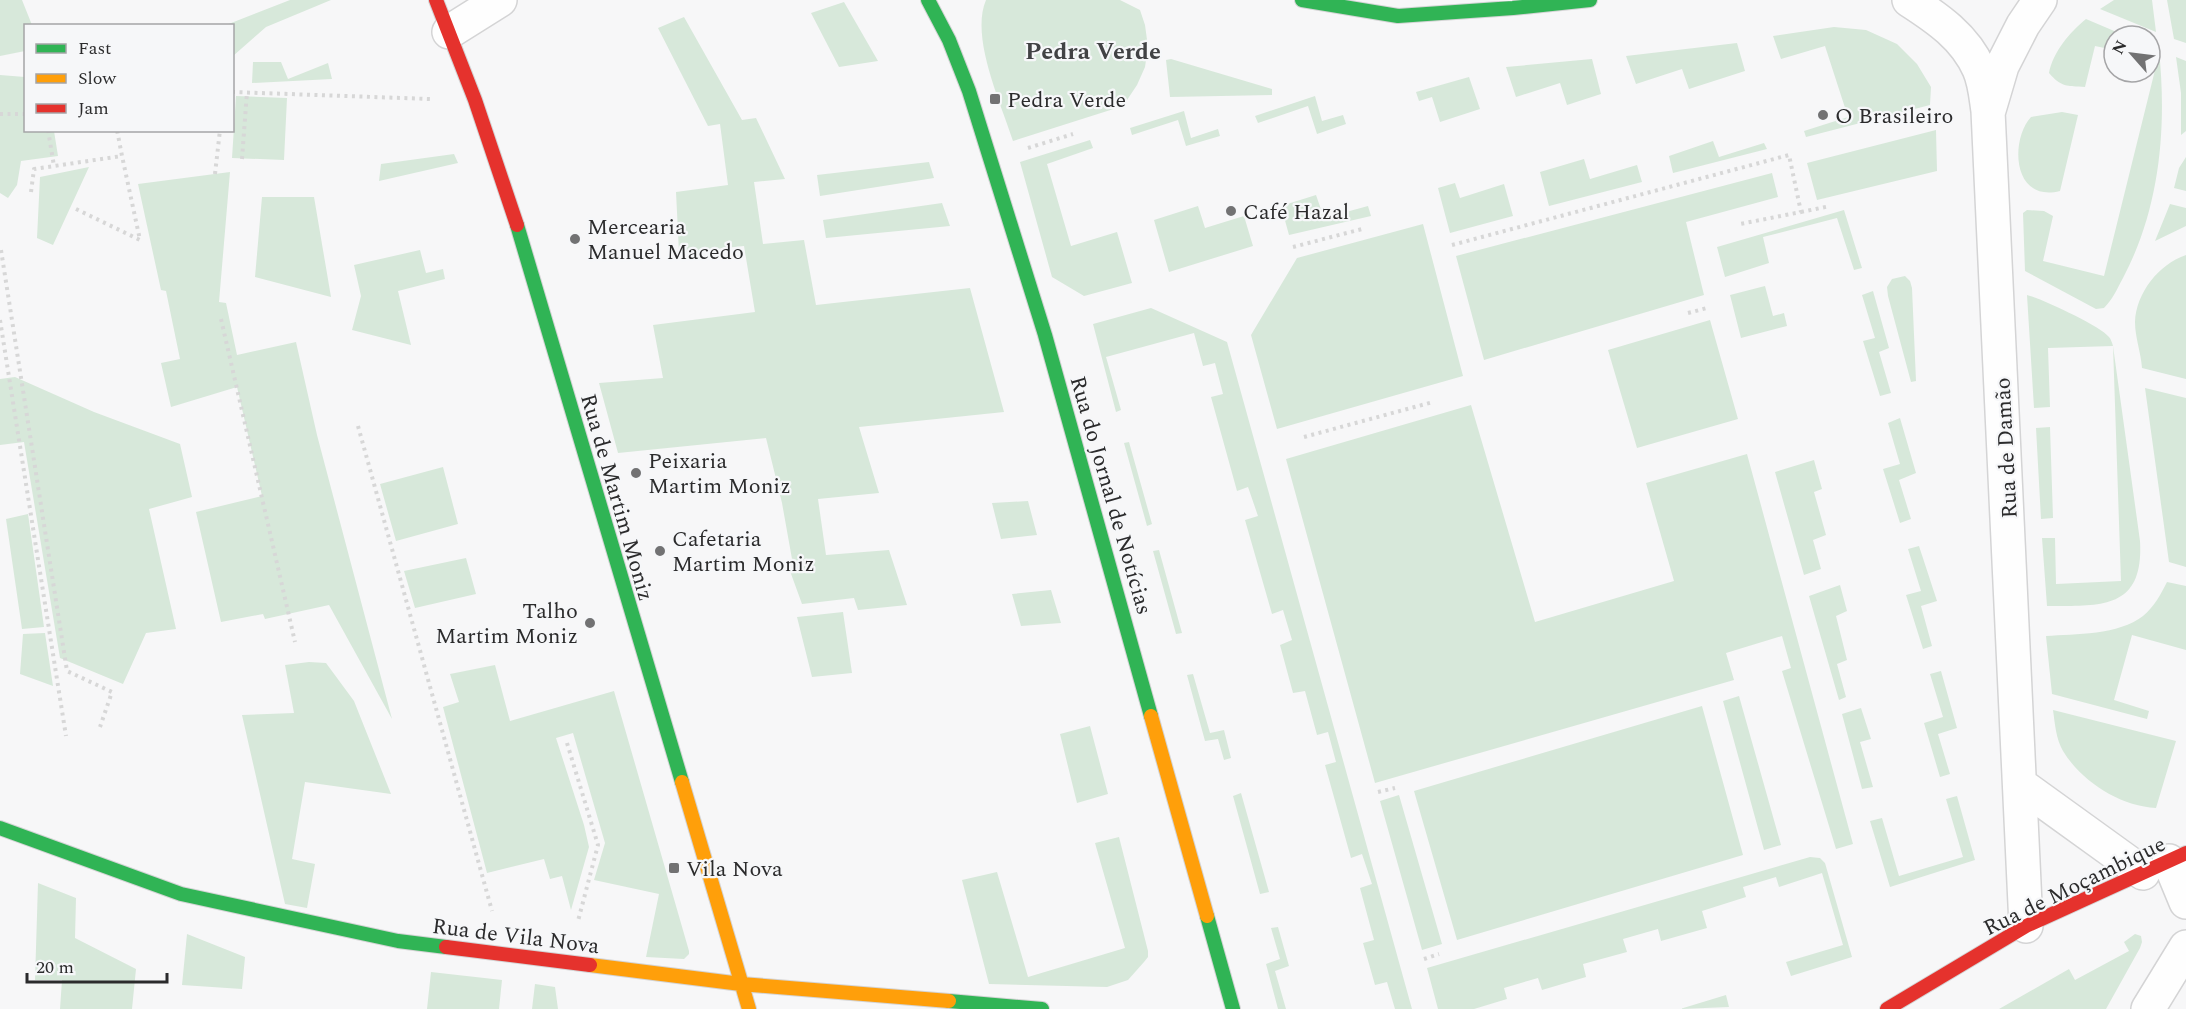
<svg xmlns="http://www.w3.org/2000/svg" width="2186" height="1009" viewBox="0 0 2186 1009" font-family="Spectral,serif">
	<rect width="100%" height="100%" fill="#f7f7f8"/>
	<path fill="#d7e8da" d="M 0,0 L 22,0 L 32,25 L 26,26 L 25,51 L 0,56 Z
		M 290,0 L 331,0 L 266,27 L 233,56 L 232,26 L 226,25 Z
		M 986,0 L 1120,0 L 1140,10 L 1145,25 L 1148,47 L 1145,67 L 1137,85 L 1123,106 L 1013,141 C 1001,103 970,37 986,0 Z
		M 2114,0 L 2152,0 L 2156,32 L 2100,9 Z
		M 2167,0 L 2186,0 L 2186,43 L 2174,39 Z
		M 844,2 L 878,61 L 839,67 L 811,13 Z
		M 684,17 L 742,120 L 756,118 L 785,179 L 754,182 L 763,244 L 804,240 L 816,305 L 970,288 L 1004,412 L 859,427 L 879,493 L 818,499 L 826,555 L 889,550 L 907,605 L 858,610 L 854,598 L 802,604 L 786,560 L 792,559 L 782,503 L 766,438 L 618,453 L 599,383 L 663,378 L 653,325 L 755,312 L 744,246 L 679,253 L 676,192 L 728,185 L 720,124 L 708,126 L 658,28 Z
		M 2086,19 L 2126,36 L 2114,36 L 2114,50 L 2095,46 L 2085,87 C 2067,86 2061,87 2049,73 C 2053,52 2070,32 2086,19 Z
		M 1834,27 L 1866,30 L 1897,44 L 1917,64 L 1931,87 L 1930,105 L 1806,137 L 1804,131 L 1848,117 L 1825,46 L 1781,59 L 1773,36 Z
		M 1737,43 L 1745,71 L 1689,89 L 1682,69 L 1636,84 L 1626,56 Z
		M 2150,46 L 2159,50 C 2167,128 2160,208 2123,278 C 2117,289 2113,299 2104,308 L 2096,309 L 2025,271 L 2023,213 L 2027,210 L 2044,211 L 2053,216 L 2043,261 L 2104,276 L 2157,62 L 2150,59 Z
		M 2176,57 L 2186,61 L 2186,131 L 2181,135 L 2181,93 Z
		M 1171,59 L 1272,89 L 1272,95 L 1170,97 L 1166,60 Z
		M 1592,59 L 1601,94 L 1567,105 L 1560,83 L 1516,97 L 1506,67 Z
		M 253,62 L 281,62 L 288,79 L 328,63 L 332,79 L 252,83 Z
		M 0,75 L 25,77 L 26,130 L 54,131 L 58,156 L 21,161 L 17,185 L 8,198 L 0,193 Z
		M 1469,77 L 1480,109 L 1440,122 L 1432,97 L 1419,101 L 1416,92 Z
		M 236,96 L 287,98 L 284,160 L 232,158 Z
		M 1315,96 L 1322,121 L 1343,115 L 1346,124 L 1317,134 L 1308,106 L 1258,123 L 1255,116 Z
		M 1184,111 L 1191,138 L 1218,129 L 1220,136 L 1186,146 L 1178,120 L 1132,135 L 1130,128 Z
		M 2062,112 L 2078,115 L 2060,191 C 2012,203 2010,140 2031,117 Z
		M 1936,130 L 1937,171 L 1817,200 L 1807,163 Z
		M 1090,140 L 1093,148 L 1047,164 L 1071,246 L 1117,232 L 1132,283 L 1084,296 L 1052,277 L 1020,162 Z
		M 1713,141 L 1719,157 L 1764,143 L 1767,149 L 1673,173 L 1669,156 Z
		M 454,154 L 458,163 L 379,181 L 381,164 Z
		M 2186,157 L 2186,191 L 2174,188 L 2179,168 Z
		M 1584,159 L 1590,179 L 1637,165 L 1642,182 L 1549,206 L 1540,172 Z
		M 929,162 L 934,178 L 820,196 L 817,175 Z
		M 89,167 L 53,245 L 37,238 L 40,177 Z
		M 230,172 L 219,302 L 226,303 L 237,355 L 296,342 L 317,435 L 392,719 L 329,605 L 265,619 L 263,614 L 221,622 L 196,512 L 262,496 L 237,387 L 171,407 L 161,363 L 180,359 L 166,291 L 161,290 L 138,184 Z
		M 1772,173 L 1778,197 L 1686,222 L 1704,295 L 1484,360 L 1456,256 Z
		M 1455,183 L 1460,198 L 1504,184 L 1513,216 L 1450,233 L 1438,188 Z
		M 1316,195 L 1324,218 L 1368,206 L 1371,216 L 1289,235 L 1281,206 Z
		M 262,197 L 314,197 L 331,297 L 255,277 Z
		M 942,203 L 950,226 L 826,238 L 823,220 Z
		M 2170,204 L 2186,208 L 2186,226 L 2155,241 Z
		M 1198,206 L 1205,228 L 1244,216 L 1253,246 L 1169,272 L 1154,220 Z
		M 1844,210 L 1862,268 L 1854,270 L 1837,218 L 1763,237 L 1769,263 L 1725,277 L 1717,247 Z
		M 1423,224 L 1463,376 L 1277,429 L 1251,335 L 1297,258 Z
		M 420,250 L 426,273 L 443,269 L 445,279 L 398,291 L 411,345 L 352,330 L 361,296 L 354,265 Z
		M 2186,255 L 2186,379 L 2142,368 C 2141,353 2135,337 2135,322 C 2136,293 2159,264 2186,255 Z
		M 1905,276 L 1910,281 L 1912,288 L 1916,381 L 1911,382 L 1888,296 L 1887,287 L 1892,279 Z
		M 1765,286 L 1773,316 L 1784,313 L 1787,326 L 1741,338 L 1730,295 Z
		M 1873,291 L 1889,348 L 1879,352 L 1891,393 L 1880,396 L 1863,341 L 1875,338 L 1862,295 Z
		M 2027,295 C 2042,299 2100,326 2109,337 C 2111,339 2112,343 2113,346 L 2140,541 C 2144,610 2101,606 2047,606 L 2042,538 L 2055,538 L 2056,584 L 2121,581 L 2113,346 L 2048,348 L 2050,407 L 2034,408 Z
		M 1151,308 L 1227,342 L 1412,1009 L 1395,1009 L 1387,982 L 1375,985 L 1363,943 L 1374,940 L 1360,888 L 1372,884 L 1362,854 L 1351,858 L 1325,765 L 1336,762 L 1328,732 L 1317,735 L 1305,691 L 1293,693 L 1280,645 L 1292,640 L 1283,610 L 1272,614 L 1245,520 L 1258,516 L 1248,487 L 1237,491 L 1211,397 L 1223,394 L 1215,363 L 1203,366 L 1194,333 L 1106,357 L 1121,410 L 1116,412 L 1093,324 Z
		M 1710,320 L 1738,419 L 1637,448 L 1608,350 Z
		M 15,377 L 94,412 L 180,444 L 192,497 L 149,509 L 176,629 L 146,633 L 123,684 L 60,658 L 24,442 L 0,445 L 0,379 Z
		M 2145,388 L 2186,398 L 2186,567 L 2169,562 Z
		M 1471,405 L 1535,622 L 1674,581 L 1646,483 L 1747,454 L 1853,844 L 1836,849 L 1782,671 L 1791,668 L 1782,636 L 1726,653 L 1734,680 L 1375,783 L 1286,459 Z
		M 1900,418 L 1916,473 L 1899,480 L 1911,519 L 1900,523 L 1883,469 L 1900,464 L 1888,423 Z
		M 2050,427 L 2053,518 L 2041,519 L 2036,428 Z
		M 1129,442 L 1152,524 L 1147,526 L 1124,443 Z
		M 1814,460 L 1822,489 L 1814,492 L 1826,535 L 1813,540 L 1821,569 L 1804,575 L 1775,472 Z
		M 443,467 L 458,524 L 396,541 L 380,484 Z
		M 1028,501 L 1037,535 L 1001,539 L 992,503 Z
		M 28,514 L 44,627 L 22,629 L 6,519 Z
		M 1919,546 L 1937,601 L 1921,606 L 1932,646 L 1923,649 L 1906,595 L 1921,591 L 1908,549 Z
		M 1159,550 L 1182,633 L 1176,634 L 1153,551 Z
		M 466,558 L 476,594 L 415,608 L 404,571 Z
		M 2167,582 L 2186,586 L 2186,650 L 2132,635 L 2114,700 L 2149,711 L 2147,719 L 2052,694 L 2046,636 C 2075,634 2119,635 2143,616 C 2154,607 2161,594 2167,582 Z
		M 1840,585 L 1847,611 L 1836,616 L 1847,660 L 1837,664 L 1846,697 L 1839,700 L 1809,596 Z
		M 1051,590 L 1061,623 L 1021,626 L 1012,594 Z
		M 843,612 L 852,673 L 812,677 L 797,617 Z
		M 45,633 L 53,686 L 20,674 L 23,634 Z
		M 309,662 L 326,663 L 354,701 L 391,794 L 305,782 L 292,859 L 315,864 L 307,908 L 285,904 L 242,715 L 294,713 L 285,665 Z
		M 495,665 L 510,721 L 614,691 L 689,951 L 689,954 L 684,959 L 646,957 L 659,894 L 594,880 L 605,843 L 573,733 L 556,738 L 584,825 L 589,847 L 571,910 L 562,876 L 550,879 L 544,859 L 487,873 L 443,707 L 459,702 L 450,674 Z
		M 1941,671 L 1957,728 L 1938,734 L 1950,774 L 1940,777 L 1924,723 L 1943,717 L 1930,674 Z
		M 1193,674 L 1210,733 L 1224,730 L 1231,758 L 1224,760 L 1218,739 L 1205,741 L 1187,675 Z
		M 1739,696 L 1781,845 L 1764,850 L 1723,701 Z
		M 1702,706 L 1743,855 L 1457,940 L 1414,791 Z
		M 1861,708 L 1871,739 L 1860,742 L 1873,787 L 1862,789 L 1842,714 Z
		M 2053,710 L 2176,741 L 2156,808 C 2120,806 2082,782 2063,751 C 2056,739 2055,724 2053,710 Z
		M 1090,726 L 1108,794 L 1077,803 L 1060,734 Z
		M 1241,793 L 1269,892 L 1260,894 L 1233,796 Z
		M 1399,795 L 1442,944 L 1422,950 L 1380,801 Z
		M 1957,796 L 1975,860 L 1890,887 L 1870,821 L 1882,818 L 1899,876 L 1963,857 L 1946,799 Z
		M 1119,837 L 1148,951 L 1148,957 L 1144,962 L 1128,980 L 1107,987 L 989,984 L 962,880 L 997,872 L 1028,977 L 1125,948 L 1095,843 Z
		M 1810,857 L 1820,858 L 1825,863 L 1852,957 L 1791,976 L 1786,962 L 1843,945 L 1822,873 L 1779,887 L 1776,877 L 1743,887 L 1746,897 L 1702,911 L 1707,928 L 1661,941 L 1658,929 L 1623,939 L 1627,952 L 1583,964 L 1586,977 L 1542,990 L 1538,978 L 1504,988 L 1507,999 L 1474,1009 L 1438,1009 L 1427,968 Z
		M 38,883 L 76,898 L 75,938 L 136,969 L 132,1009 L 60,1009 L 62,980 L 35,980 Z
		M 1278,927 L 1289,966 L 1275,971 L 1286,1009 L 1278,1009 L 1266,964 L 1280,959 L 1271,928 Z
		M 187,934 L 245,957 L 242,989 L 182,985 Z
		M 2135,934 L 2141,936 L 2142,942 L 2140,948 L 2106,1009 L 1999,1009 L 2069,969 L 2075,980 L 2129,951 L 2124,942 Z
		M 431,972 L 502,980 L 499,1009 L 427,1009 Z
		M 535,984 L 555,987 L 558,1009 L 532,1009 Z
		M 1726,995 L 1729,1007 L 1680,1009 Z"/>
	<g fill="none" stroke-linecap="round" stroke-linejoin="round">
		<g stroke="#d4d4d5" stroke-width="36">
			<path id="street" d="M 1909,0 C 1937,18 1965,37 1979,69 C 1985,82 1986,98 1988,111 L 2026,926
				M 449,32 L 500,0
				M 1989,110 L 2002,66 L 2023,25 L 2040,0
				M 2021,785 L 2143,873
				M 2169,861 L 2186,902
				M 2148,1009 L 2186,947"/>
		</g>
		<g stroke="#d4d4d5" stroke-width="16">
			<path id="fast" d="M 928,0 L 949,40 L 969,91 L 1045,335 L 1151,716
				M 1302,0 L 1398,16 L 1513,8 L 1590,0
				M 517,225 L 682,782
				M 0,828 L 181,894 L 398,941 L 446,947
				M 1207,916 L 1233,1009
				M 949,1001 L 1042,1009"/>
		</g>
		<g stroke="#d4d4d5" stroke-width="16">
			<path id="slow" d="M 1151,716 L 1207,916
				M 682,782 L 749,1009
				M 590,965 L 741,984 L 949,1001"/>
		</g>
		<g stroke="#d4d4d5" stroke-width="16">
			<path id="jam" d="M 436,0 L 475,100 L 517,225
				M 446,947 L 590,965
				M 1887,1009 L 2026,926 L 2186,853"/>
		</g>
		<path stroke="#d7d7d7" stroke-width="4" stroke-dasharray="3 4.5" stroke-linecap="butt" d="M 232,92 L 430,99
			M 0,114 L 26,114
			M 48,130 L 54,166
			M 1028,148 L 1073,134
			M 242,159 L 247,92
			M 215,174 L 220,130
			M 31,192 L 34,169 L 122,156 L 117,130
			M 76,209 L 140,240 L 122,156
			M 1801,212 L 1830,206
			M 1452,245 L 1789,155 L 1801,212 L 1740,224
			M 1293,247 L 1362,229
			M 1,250 L 67,671 L 112,692 L 100,727
			M 1688,313 L 1707,308
			M 221,319 L 295,642
			M 0,320 L 66,736
			M 358,426 L 492,911
			M 1304,437 L 1433,402
			M 567,743 L 598,845 L 578,921
			M 1378,792 L 1395,788
			M 1424,959 L 1439,954"/>
		<use href="#street" stroke="#fefefe" stroke-width="33"/>
		<use href="#fast" stroke="#30b455" stroke-width="14"/>
		<use href="#slow" stroke="#ff9f0a" stroke-width="14"/>
		<use href="#jam" stroke="#e5322d" stroke-width="14"/>
	</g>
	<g fill="#727273" stroke="#f6f7f9" stroke-width="2">
		<rect x="989" y="93" width="12" height="12" rx="3"/>
		<circle cx="1823" cy="115" r="6"/>
		<circle cx="1231" cy="211" r="6"/>
		<circle cx="575" cy="239" r="6"/>
		<circle cx="636" cy="473" r="6"/>
		<circle cx="660" cy="551" r="6"/>
		<circle cx="590" cy="623" r="6"/>
		<rect x="668" y="862" width="12" height="12" rx="3"/>
	</g>
	<g text-anchor="middle" stroke-width="4.5" stroke-linejoin="round" paint-order="stroke">
		<g font-size="22" fill="#2b2b2c" stroke="#f6f7f9" text-anchor="start">
			<text x="1007" y="107">Pedra Verde</text>
			<text x="1835" y="123">O Brasileiro</text>
			<text x="1243" y="219">Café Hazal</text>
			<text x="587" y="234">Mercearia<tspan x="587" dy="25">Manuel Macedo</tspan></text>
			<text x="648" y="468">Peixaria<tspan x="648" dy="25">Martim Moniz</tspan></text>
			<text x="672" y="546">Cafetaria<tspan x="672" dy="25">Martim Moniz</tspan></text>
			<text x="578" y="618" text-anchor="end">Talho<tspan x="578" dy="25">Martim Moniz</tspan></text>
			<text x="686" y="876">Vila Nova</text>
		</g>
		<g font-size="22" fill="#2b2b2c" stroke="#f6f7f9">
			<text transform="translate(2005 448) rotate(-93)" y="8">Rua de Damão</text>
			<text transform="translate(1112 495) rotate(74)" y="8">Rua do Jornal de Notícias</text>
			<text transform="translate(618 497) rotate(74)" y="8">Rua de Martim Moniz</text>
			<text transform="translate(2074 885) rotate(-26)" y="8">Rua de Moçambique</text>
			<text transform="translate(516 935) rotate(7)" y="8">Rua de Vila Nova</text>
		</g>
		<g font-size="24" font-weight="bold" fill="#414244" stroke="#f6f7f9">
			<text x="1093" y="59">Pedra Verde</text>
		</g>
	</g>
	<rect x="24" y="24" width="210" height="108" fill="#f6f7f9" stroke="#a5a5a7" stroke-width="1.5"/>
	<rect x="36" y="44" width="30" height="9" fill="#30b455" stroke="#a5a5a7" stroke-width="1.5"/>
	<text x="78" y="54" font-size="18" fill="#2b2b2c">Fast</text>
	<rect x="36" y="74" width="30" height="9" fill="#ff9f0a" stroke="#a5a5a7" stroke-width="1.5"/>
	<text x="78" y="84" font-size="18" fill="#2b2b2c">Slow</text>
	<rect x="36" y="104" width="30" height="9" fill="#e5322d" stroke="#a5a5a7" stroke-width="1.5"/>
	<text x="78" y="114" font-size="18" fill="#2b2b2c">Jam</text>
	<g transform="translate(2132 54) rotate(298)"><circle r="28" fill="#f6f7f9" stroke="#a5a5a7" stroke-width="1.5"/>
	<path d="M0-4.5L10 22L0 15L-10 22Z" fill="#727273"/>
	<text y="-9" font-size="16" font-weight="bold" text-anchor="middle" fill="#2b2b2c">N</text>
	</g>
	<path d="M27 973v9h140v-9" fill="none" stroke="#2b2b2c" stroke-width="3"/>
	<text x="36" y="973" font-size="18" fill="#2b2b2c" stroke="#f6f7f9" stroke-width="4.5" paint-order="stroke">20 m</text>
</svg>
